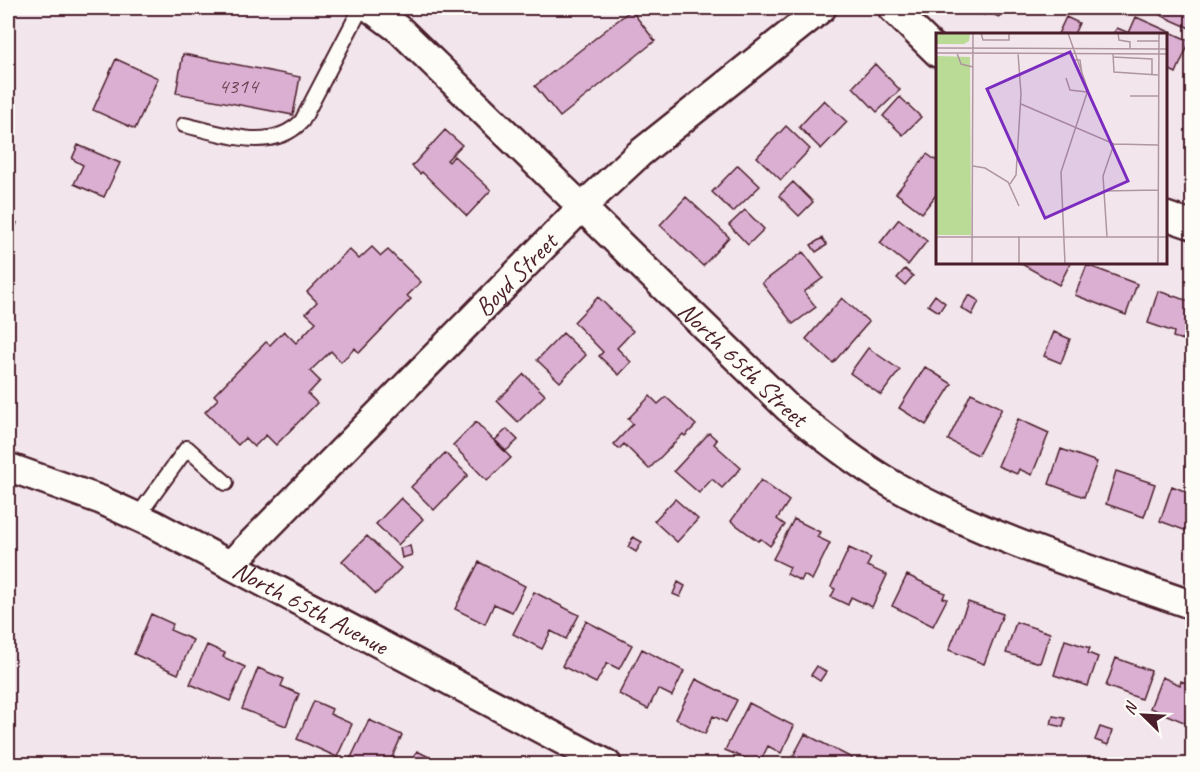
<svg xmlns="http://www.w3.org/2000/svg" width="1200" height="772" viewBox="0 0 1200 772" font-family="Caveat,sans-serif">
	<rect width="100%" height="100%" fill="#f3e5ec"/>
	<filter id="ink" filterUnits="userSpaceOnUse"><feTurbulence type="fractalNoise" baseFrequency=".0167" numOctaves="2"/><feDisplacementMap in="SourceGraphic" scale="12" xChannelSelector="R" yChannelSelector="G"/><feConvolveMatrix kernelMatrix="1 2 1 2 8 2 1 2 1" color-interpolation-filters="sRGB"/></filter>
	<g filter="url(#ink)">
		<path fill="#dbafd2" stroke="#4a1f2b" stroke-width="1.5" d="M 969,8 L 1003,8 L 999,17 L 986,11 L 984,15 Z
			M 1164,8 L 1192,8 L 1192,29 L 1160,15 Z
			M 631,10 L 655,41 L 560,117 L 535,86 Z
			M 1066,17 L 1079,23 L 1074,34 L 1058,34 Z
			M 1136,17 L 1190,41 L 1176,73 L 1166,68 L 1166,34 L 1113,34 L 1117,28 L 1129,33 Z
			M 183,54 L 300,77 L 293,115 L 176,93 Z
			M 116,59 L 158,78 L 135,129 L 93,110 Z
			M 875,64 L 900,90 L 877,112 L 853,87 Z
			M 900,97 L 921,117 L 903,135 L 883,116 Z
			M 824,100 L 847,122 L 821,149 L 799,127 Z
			M 786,126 L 810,149 L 781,180 L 757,157 Z
			M 445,130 L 462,145 L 447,160 L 449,162 L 454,156 L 491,190 L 467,216 L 422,172 L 420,174 L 412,166 Z
			M 78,145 L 120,163 L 104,197 L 74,184 L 83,165 L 72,159 Z
			M 927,154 L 938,162 L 938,197 L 936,195 L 922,213 L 896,193 Z
			M 738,165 L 760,186 L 733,212 L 712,192 Z
			M 793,182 L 813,202 L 799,216 L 779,196 Z
			M 686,197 L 729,237 L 703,266 L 660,225 Z
			M 745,210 L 764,229 L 748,245 L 729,225 Z
			M 8,219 L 17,223 L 8,244 Z
			M 899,219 L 927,241 L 908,265 L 880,243 Z
			M 822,238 L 827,245 L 816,252 L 811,245 Z
			M 372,247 L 381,256 L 388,250 L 421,282 L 407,296 L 411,299 L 359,353 L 355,348 L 341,362 L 331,351 L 310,371 L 320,381 L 308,394 L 317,403 L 276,445 L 266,435 L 254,447 L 245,438 L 238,445 L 205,412 L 218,399 L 214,395 L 266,342 L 270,345 L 284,331 L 296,343 L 316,322 L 306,313 L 317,302 L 307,292 L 349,249 L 359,259 Z
			M 803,252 L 823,278 L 804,292 L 816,307 L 793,324 L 762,283 Z
			M 1018,262 L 1071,262 L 1059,285 Z
			M 1087,265 L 1137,284 L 1126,315 L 1075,295 Z
			M 905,269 L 913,276 L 905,285 L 897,278 Z
			M 1158,291 L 1192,302 L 1192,343 L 1173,337 L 1174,332 L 1148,323 Z
			M 935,295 L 945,303 L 939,312 L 928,305 Z
			M 969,295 L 979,301 L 972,315 L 961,308 Z
			M 598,297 L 633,331 L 617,348 L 631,362 L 619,375 L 599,356 L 603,352 L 574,322 Z
			M 842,298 L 869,322 L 833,363 L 806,339 Z
			M 1054,332 L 1070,339 L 1061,363 L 1044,356 Z
			M 563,333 L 586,355 L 560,382 L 537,360 Z
			M 868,348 L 900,370 L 881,395 L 850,373 Z
			M 925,367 L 952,384 L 926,425 L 899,408 Z
			M 524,374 L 545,395 L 518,422 L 497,401 Z
			M 971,393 L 1002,408 L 978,455 L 948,440 Z
			M 650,396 L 658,404 L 666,397 L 696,425 L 685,436 L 683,434 L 649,469 L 624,444 L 619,449 L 614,444 L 633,424 L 628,419 Z
			M 1018,419 L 1049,433 L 1032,475 L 1019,469 L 1017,474 L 998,466 Z
			M 476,422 L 511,458 L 487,481 L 453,445 Z
			M 507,429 L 518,440 L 506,451 L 495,440 Z
			M 709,433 L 717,440 L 714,444 L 741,468 L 722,488 L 712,479 L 699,493 L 674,471 Z
			M 1061,449 L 1097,462 L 1084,497 L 1049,484 Z
			M 445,453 L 468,475 L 434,510 L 411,487 Z
			M 1116,471 L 1155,484 L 1144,517 L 1106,504 Z
			M 761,480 L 789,501 L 777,519 L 785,525 L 770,546 L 761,539 L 758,541 L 731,521 Z
			M 1172,486 L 1192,494 L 1192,533 L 1160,521 Z
			M 401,498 L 423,519 L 398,545 L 376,524 Z
			M 675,499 L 698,519 L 677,542 L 654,521 Z
			M 794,519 L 820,532 L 817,537 L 830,543 L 812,580 L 804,575 L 801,581 L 787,574 L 790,567 L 773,559 Z
			M 367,536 L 401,568 L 376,594 L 342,561 Z
			M 633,537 L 642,542 L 636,552 L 628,547 Z
			M 410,546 L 412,555 L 402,558 L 400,548 Z
			M 849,548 L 871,558 L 867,566 L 887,575 L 872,607 L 851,597 L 848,605 L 831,597 L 835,589 L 831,587 Z
			M 479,562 L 525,586 L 512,612 L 494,604 L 485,624 L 455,609 Z
			M 907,575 L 945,593 L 943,598 L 947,599 L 933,626 L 892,606 Z
			M 678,582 L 685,586 L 680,597 L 673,594 Z
			M 534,592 L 579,615 L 566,639 L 551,631 L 542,649 L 513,634 Z
			M 968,602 L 1003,614 L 984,664 L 949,650 Z
			M 151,614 L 173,624 L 170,630 L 193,640 L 178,674 L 134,654 Z
			M 586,621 L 632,645 L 619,669 L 607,663 L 596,683 L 562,666 Z
			M 1016,622 L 1050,633 L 1040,663 L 1006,653 Z
			M 1065,640 L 1090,648 L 1088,653 L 1098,657 L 1088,686 L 1054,675 Z
			M 207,645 L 225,653 L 223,657 L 245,667 L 230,701 L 190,684 Z
			M 642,649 L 684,671 L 672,696 L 658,689 L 648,709 L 619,694 Z
			M 1116,658 L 1151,671 L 1141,699 L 1106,686 Z
			M 817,666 L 826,672 L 820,681 L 811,675 Z
			M 258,668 L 284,679 L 281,686 L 299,694 L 286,726 L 242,709 Z
			M 1162,677 L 1180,685 L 1181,681 L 1192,685 L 1191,725 L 1150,708 Z
			M 696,679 L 737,700 L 726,722 L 713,716 L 705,734 L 676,719 Z
			M 314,701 L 332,709 L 330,714 L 352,724 L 337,757 L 297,739 Z
			M 749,703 L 794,726 L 781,753 L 768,746 L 759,764 L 725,750 Z
			M 1053,716 L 1065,718 L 1063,727 L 1051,724 Z
			M 369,720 L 402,735 L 389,764 L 348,764 Z
			M 1100,727 L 1112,731 L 1108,745 L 1095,740 Z
			M 805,734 L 852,758 L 848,764 L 789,764 Z
			M 417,751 L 443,764 L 415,764 L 416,762 L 412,760 Z"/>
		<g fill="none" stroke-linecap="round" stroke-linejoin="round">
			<g stroke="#4a1f2b" stroke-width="18">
				<path id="lane" d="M 184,125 C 222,133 271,154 302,121 L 361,8
					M 137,517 L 187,448 L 226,483"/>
			</g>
			<g stroke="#4a1f2b" stroke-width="32">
				<g id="street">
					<path id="s1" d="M 370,8 L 401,31 L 788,408 C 822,436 857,464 895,486 C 989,539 1092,570 1192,605"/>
					<path d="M 892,8 L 938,53"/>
					<path d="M 1166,216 L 1192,225"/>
					<path id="s2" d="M 8,467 L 101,500 L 153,524 L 607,764"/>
					<path id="s3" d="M 231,564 L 582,207 L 639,154 L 822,8"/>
				</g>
			</g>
			<use href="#lane" stroke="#fdfcf7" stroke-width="14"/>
			<use href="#street" stroke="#fdfcf7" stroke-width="27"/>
		</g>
	</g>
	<g text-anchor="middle" stroke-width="4.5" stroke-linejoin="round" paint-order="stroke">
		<g font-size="22" fill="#6e4355">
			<text x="238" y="93">4314</text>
		</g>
		<g font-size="26" fill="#4a1f2b" stroke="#fdfcf7">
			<text dy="9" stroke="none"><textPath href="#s3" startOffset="406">Boyd Street</textPath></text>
			<text dy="9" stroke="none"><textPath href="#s1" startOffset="516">North 65th Street</textPath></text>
			<text dy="9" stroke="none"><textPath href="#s2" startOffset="334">North 65th Avenue</textPath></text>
		</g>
	</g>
	<g transform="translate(936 33)">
		<rect width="231" height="231" fill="#f3e5ec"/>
		<path d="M 0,0 L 34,0 L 33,8 L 28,11 L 0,11 ZM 0,23 L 34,24 L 35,202 L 0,202 Z" fill="#badb95"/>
		<path fill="none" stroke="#af969f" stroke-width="1.5" d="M 45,0 L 47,7 L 73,7 L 73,0M 182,0 L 183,7 L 194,9 L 194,15M 201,8 L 223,8M 0,15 L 231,16M 0,20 L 231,21M 21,20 L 25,31 L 37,34M 177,21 L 178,39 L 222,42M 177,24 L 216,26 L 216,42M 139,27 L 144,27 L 146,41M 130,45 L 134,57 L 151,59M 194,63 L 222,63M 85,71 L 178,111 L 222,112M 37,133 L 49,135 L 72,149 L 83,173M 74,151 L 80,142 L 85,61 L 82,20M 167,158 L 222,157M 0,204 L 231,204M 171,204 L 167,143 L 178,111M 36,231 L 37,0M 83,231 L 83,203M 129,231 L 125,139 L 152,57 L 132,0M 222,231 L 223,0"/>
		<path fill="#7b2cbf" fill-opacity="0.15" stroke="#7b2cbf" stroke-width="3" d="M 134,19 L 192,148 L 109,185 L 51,56 Z"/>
		<rect width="231" height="231" fill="none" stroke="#4a1f2b" stroke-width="3"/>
	</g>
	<rect width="1200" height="772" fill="none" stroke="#fdfcf7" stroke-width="30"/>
	<rect x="15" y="15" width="1170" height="742" fill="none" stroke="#4a1f2b" stroke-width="2" filter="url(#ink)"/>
	<g transform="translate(1143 715) rotate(294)" stroke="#fdfcf7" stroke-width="4.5" paint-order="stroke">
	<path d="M0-4.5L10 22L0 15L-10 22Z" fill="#4a1f2b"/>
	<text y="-9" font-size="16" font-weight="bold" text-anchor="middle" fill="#4a1f2b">N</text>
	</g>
</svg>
